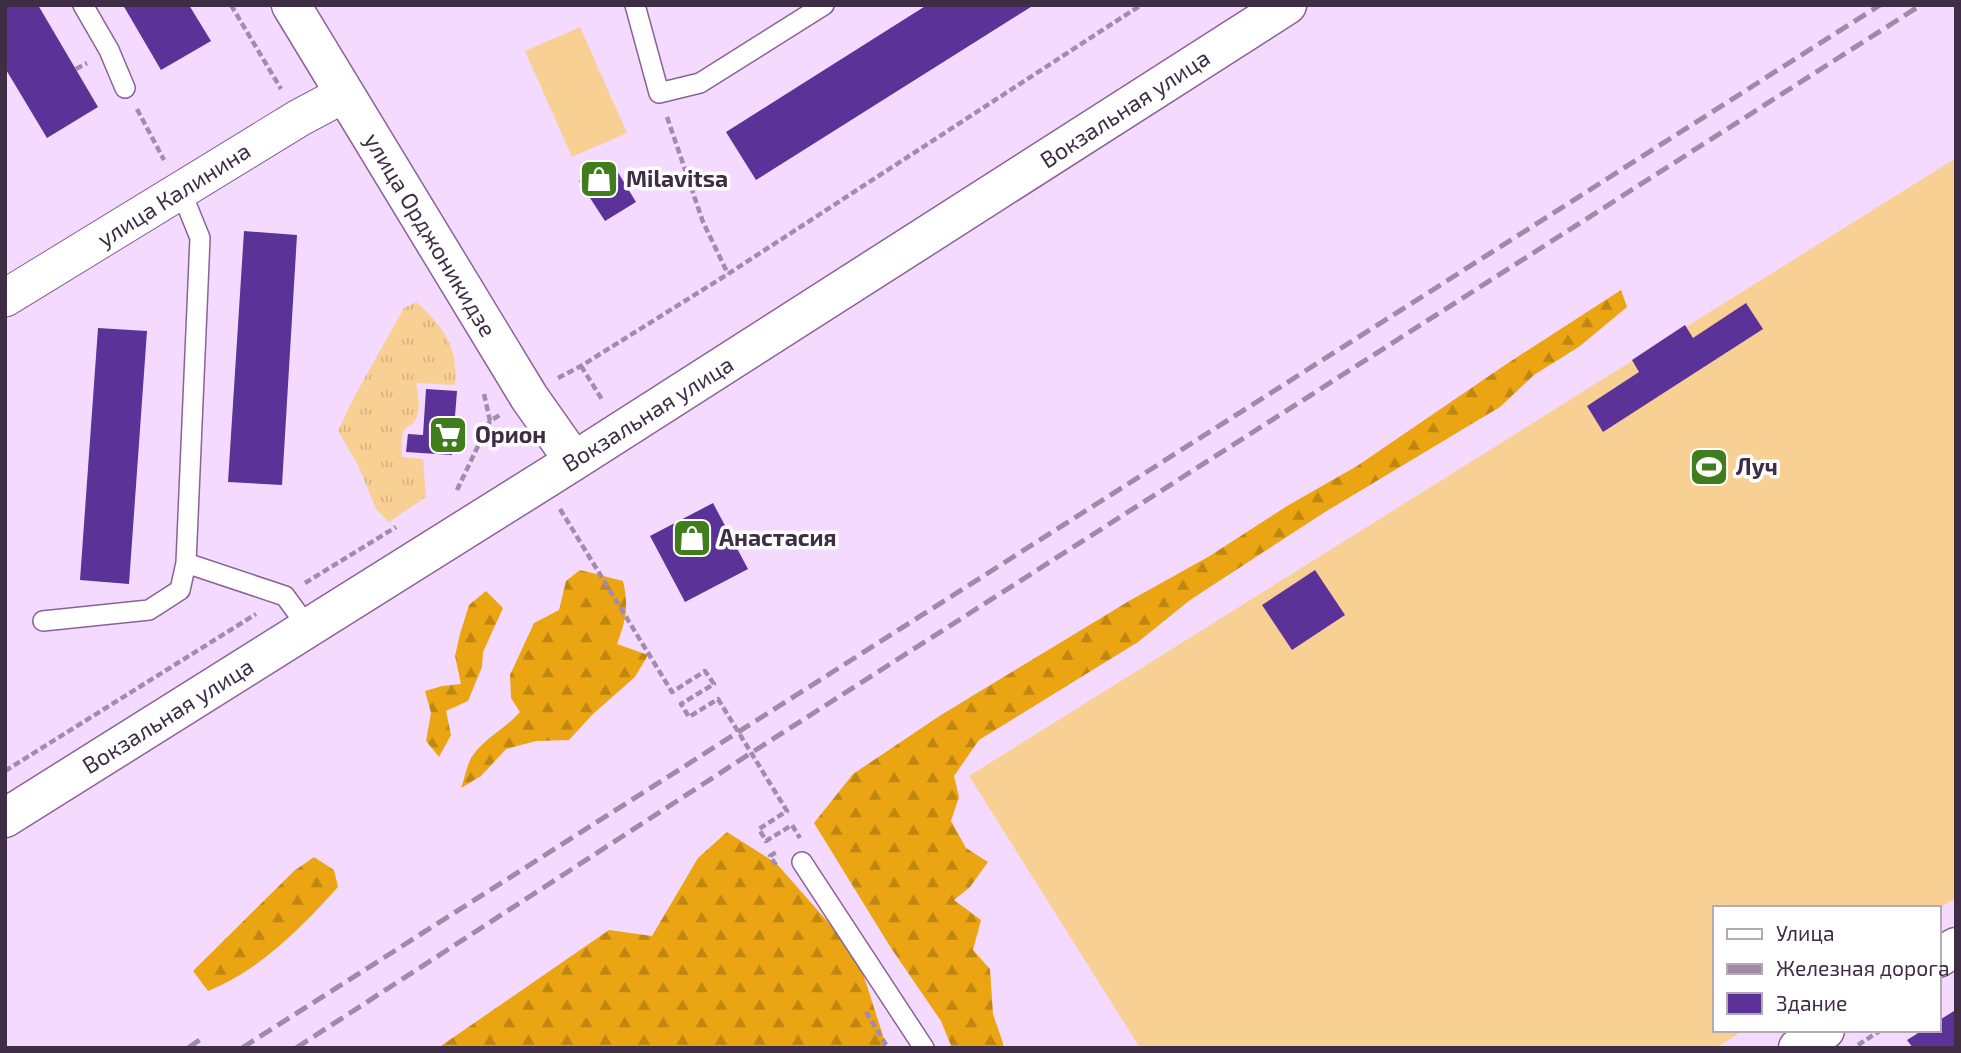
<svg xmlns="http://www.w3.org/2000/svg" width="1961" height="1053" viewBox="0 0 1961 1053" font-family="'Exo 2',sans-serif">
	<defs>
		<pattern id="grass-tufts" width="24" height="20" patternUnits="userSpaceOnUse" patternTransform="scale(1.75)"><rect width="24" height="20" fill="#f9d093"/><path d="M3 7l-1-3M5 7V3M7 7l1-3M15 17l-1-3M17 17v-4M19 17l1-3" fill="none" stroke="#d6b380"/></pattern>
		<pattern id="forest-firs" width="22" height="20" patternUnits="userSpaceOnUse" patternTransform="scale(1.75)"><rect width="22" height="20" fill="#eba412"/><path d="M5 1l3.5 6h-7zM16 11l3.5 6h-7z" fill="#c08612"/></pattern>
	</defs>
	<rect width="100%" height="100%" fill="#f5daff"/>
	<path fill="url(#grass-tufts)" d="M 416,302 C 443,325 459,348 455,385 L 416,383 C 418,394 422,411 414,422 C 412,425 408,426 405,429 C 400,436 402,449 402,457 L 423,459 L 426,497 L 389,522 L 376,509 L 358,465 L 338,431 L 354,397 L 404,308 Z"/>
	<path fill="url(#forest-firs)" d="M 1621,290 L 1627,307 L 1580,346 L 1534,375 L 1500,407 L 1325,512 L 1190,600 L 1138,642 L 979,740 L 954,776 L 959,797 L 951,821 L 966,848 L 988,862 L 970,887 L 954,900 L 981,920 L 973,950 L 990,969 L 993,1014 L 1003,1043 L 1003,1048 L 952,1048 L 941,1021 L 891,948 L 814,823 L 853,774 L 941,715 L 1129,601 L 1208,557 L 1287,506 L 1357,466 L 1508,363 Z
		M 580,570 L 623,581 C 629,606 626,620 617,644 L 648,655 L 635,677 L 593,714 L 569,740 L 536,741 L 506,749 L 481,776 L 461,788 C 465,778 467,763 473,755 C 486,737 506,728 520,712 L 511,698 L 510,675 L 534,623 L 559,610 L 566,581 Z
		M 486,591 L 503,608 L 483,652 L 482,667 L 468,701 L 446,711 L 451,735 L 439,757 L 426,741 L 431,713 L 425,691 L 442,686 L 461,684 L 455,656 L 460,634 L 469,605 Z
		M 727,832 L 776,863 L 857,955 L 887,1048 L 438,1048 L 609,930 L 652,936 L 698,858 Z
		M 314,857 L 334,870 L 338,887 C 303,926 258,972 208,991 L 193,971 L 294,871 Z"/>
	<path fill="#f9d093" d="M 580,27 L 627,133 L 572,157 L 525,51 Z
		M 1956,158 L 1956,898 L 1938,909 L 1714,908 L 1714,1030 L 1744,1030 L 1716,1048 L 1140,1048 L 969,776 Z"/>
	<path fill="#5a3298" d="M 5,5 L 38,5 L 98,107 L 47,138 L 5,68 Z
		M 123,5 L 189,5 L 211,41 L 161,70 Z
		M 927,5 L 1034,5 L 756,180 L 726,132 Z
		M 611,161 L 636,202 L 605,221 L 579,181 Z
		M 244,231 L 297,235 L 282,485 L 228,482 Z
		M 1746,303 L 1763,329 L 1603,432 L 1587,406 L 1639,372 L 1632,360 L 1685,325 L 1693,338 Z
		M 98,328 L 147,331 L 129,584 L 80,580 Z
		M 426,389 L 457,391 L 452,455 L 406,452 L 408,434 L 423,435 Z
		M 713,503 L 748,569 L 685,602 L 650,536 Z
		M 1315,570 L 1345,615 L 1292,650 L 1262,605 Z
		M 1954,1011 L 1956,1013 L 1956,1048 L 1913,1048 L 1907,1040 L 1923,1030 L 1938,1030 L 1938,1021 Z"/>
	<g fill="none" stroke-linecap="round" stroke-linejoin="round">
		<g stroke="#8a6298" stroke-width="22">
			<path id="lane" d="M 83,5 L 109,50 L 125,88
				M 635,5 L 659,93 L 700,83 L 824,5
				M 181,191 L 200,238 L 186,563
				M 43,621 L 149,610 L 180,590 L 186,563 L 285,596 L 309,629
				M 802,862 L 924,1048"/>
		</g>
		<g stroke="#8a6298" stroke-width="39">
			<path id="street" d="M 5,298 L 299,118 L 344,94"/>
		</g>
		<g stroke="#8a6298" stroke-width="41">
			<path id="secondary" d="M 291,5 L 529,397 L 574,461
				M 5,818 L 574,461 L 1287,5
				M 1938,958 L 1956,947
				M 1798,1048 L 1825,1030"/>
		</g>
		<path stroke="#a38cab" stroke-width="4.5" stroke-dasharray="7 3.5" stroke-linecap="butt" d="M 231,5 L 281,89
			M 76,69 L 87,63
			M 137,109 L 164,160
			M 667,117 L 703,222 L 728,274
			M 581,366 L 603,401
			M 558,378 L 581,366 L 728,274 L 1141,5
			M 484,394 L 490,421 L 500,415
			M 457,490 L 490,421
			M 560,509 L 672,692 L 705,671 L 714,684 L 681,704 L 689,717 L 718,699 L 787,811 L 759,829 L 766,841 L 792,825 L 800,838
			M 305,583 L 396,527
			M 5,771 L 256,614
			M 776,865 L 770,856 L 778,851
			M 866,1012 L 888,1048
			M 1858,1045 L 1881,1030"/>
		<use href="#lane" stroke="#fff" stroke-width="19"/>
		<use href="#street" stroke="#fff" stroke-width="37"/>
		<use href="#secondary" stroke="#fff" stroke-width="38"/>
		<path stroke="#a08aa8" stroke-width="5" stroke-dasharray="14 7" stroke-linecap="butt" d="M 188,1048 L 201,1039
			M 242,1048 L 1880,5
			M 296,1048 L 751,753 L 1921,5"/>
	</g>
	<defs>
		<g id="shop-square" transform="scale(2.0125)"><rect x="-9" y="-9" width="18" height="18" rx="4" fill="#407e1d" stroke="#fff"/><path d="M-5-2.5h2.3a2.7 3.5 0 0 1 5.4 0H5L5.5 6h-11ZM-1.5-2.5h3a1.5 2.3 0 0 0-3 0Z" fill="#fff"/></g>
		<g id="supermarket-square" transform="scale(2.0125)"><rect x="-9" y="-9" width="18" height="18" rx="4" fill="#407e1d" stroke="#fff"/><path d="M-6-5.5h2.5l.6 2H6L4.5 2H-2.5L-4.4-4H-6ZM-1.5 3.2a1.3 1.3 0 1 0 .1 0ZM3 3.2a1.3 1.3 0 1 0 .1 0Z" fill="#fff"/></g>
		<g id="stadium-square" transform="scale(2.0125)"><rect x="-9" y="-9" width="18" height="18" rx="4" fill="#407e1d" stroke="#fff"/><path d="M0-5a6.5 5 0 1 0 0 10a6.5 5 0 1 0 0-10ZM-3.5-1.8h7v3.6h-7Z" fill="#fff"/></g>
	</defs>
	<g fill-rule="evenodd">
		<use href="#shop-square" x="599" y="179"/>
		<use href="#supermarket-square" x="448" y="435"/>
		<use href="#stadium-square" x="1709" y="467"/>
		<use href="#shop-square" x="692" y="538"/>
	</g>
	<g text-anchor="middle" stroke-width="7" stroke-linejoin="round" paint-order="stroke">
		<g font-size="23" fill="#3e2d44" stroke="#fff">
			<text transform="translate(1125 109) rotate(-33)" y="8">Вокзальная улица</text>
			<text transform="translate(174 195) rotate(-32)" y="8">улица Калинина</text>
			<text transform="translate(430 235) rotate(59)" y="8">улица Орджоникидзе</text>
			<text transform="translate(648 414) rotate(-32)" y="8">Вокзальная улица</text>
			<text transform="translate(168 716) rotate(-32)" y="8">Вокзальная улица</text>
		</g>
		<g font-size="23" font-weight="bold" fill="#3e2d44" stroke="#fff" text-anchor="start">
			<text x="626" y="187">Milavitsa</text>
			<text x="475" y="443">Орион</text>
			<text x="1736" y="475">Луч</text>
			<text x="719" y="546">Анастасия</text>
		</g>
	</g>
	<rect width="1961" height="1053" fill="none" stroke="#3e2d44" stroke-width="14"/>
	<rect x="1713" y="906" width="228" height="126" fill="#ffffff" stroke="#b2abb4" stroke-width="2"/>
	<rect x="1727" y="929" width="35" height="10" fill="#ffffff" stroke="#b2abb4" stroke-width="2"/>
	<text x="1776" y="941" font-size="21" fill="#3e2d44">Улица</text>
	<rect x="1727" y="964" width="35" height="10" fill="#a08aa8" stroke="#b2abb4" stroke-width="2"/>
	<text x="1776" y="976" font-size="21" fill="#3e2d44">Железная дорога</text>
	<rect x="1727" y="993" width="35" height="21" fill="#5a3298" stroke="#b2abb4" stroke-width="2"/>
	<text x="1776" y="1011" font-size="21" fill="#3e2d44">Здание</text>
</svg>
